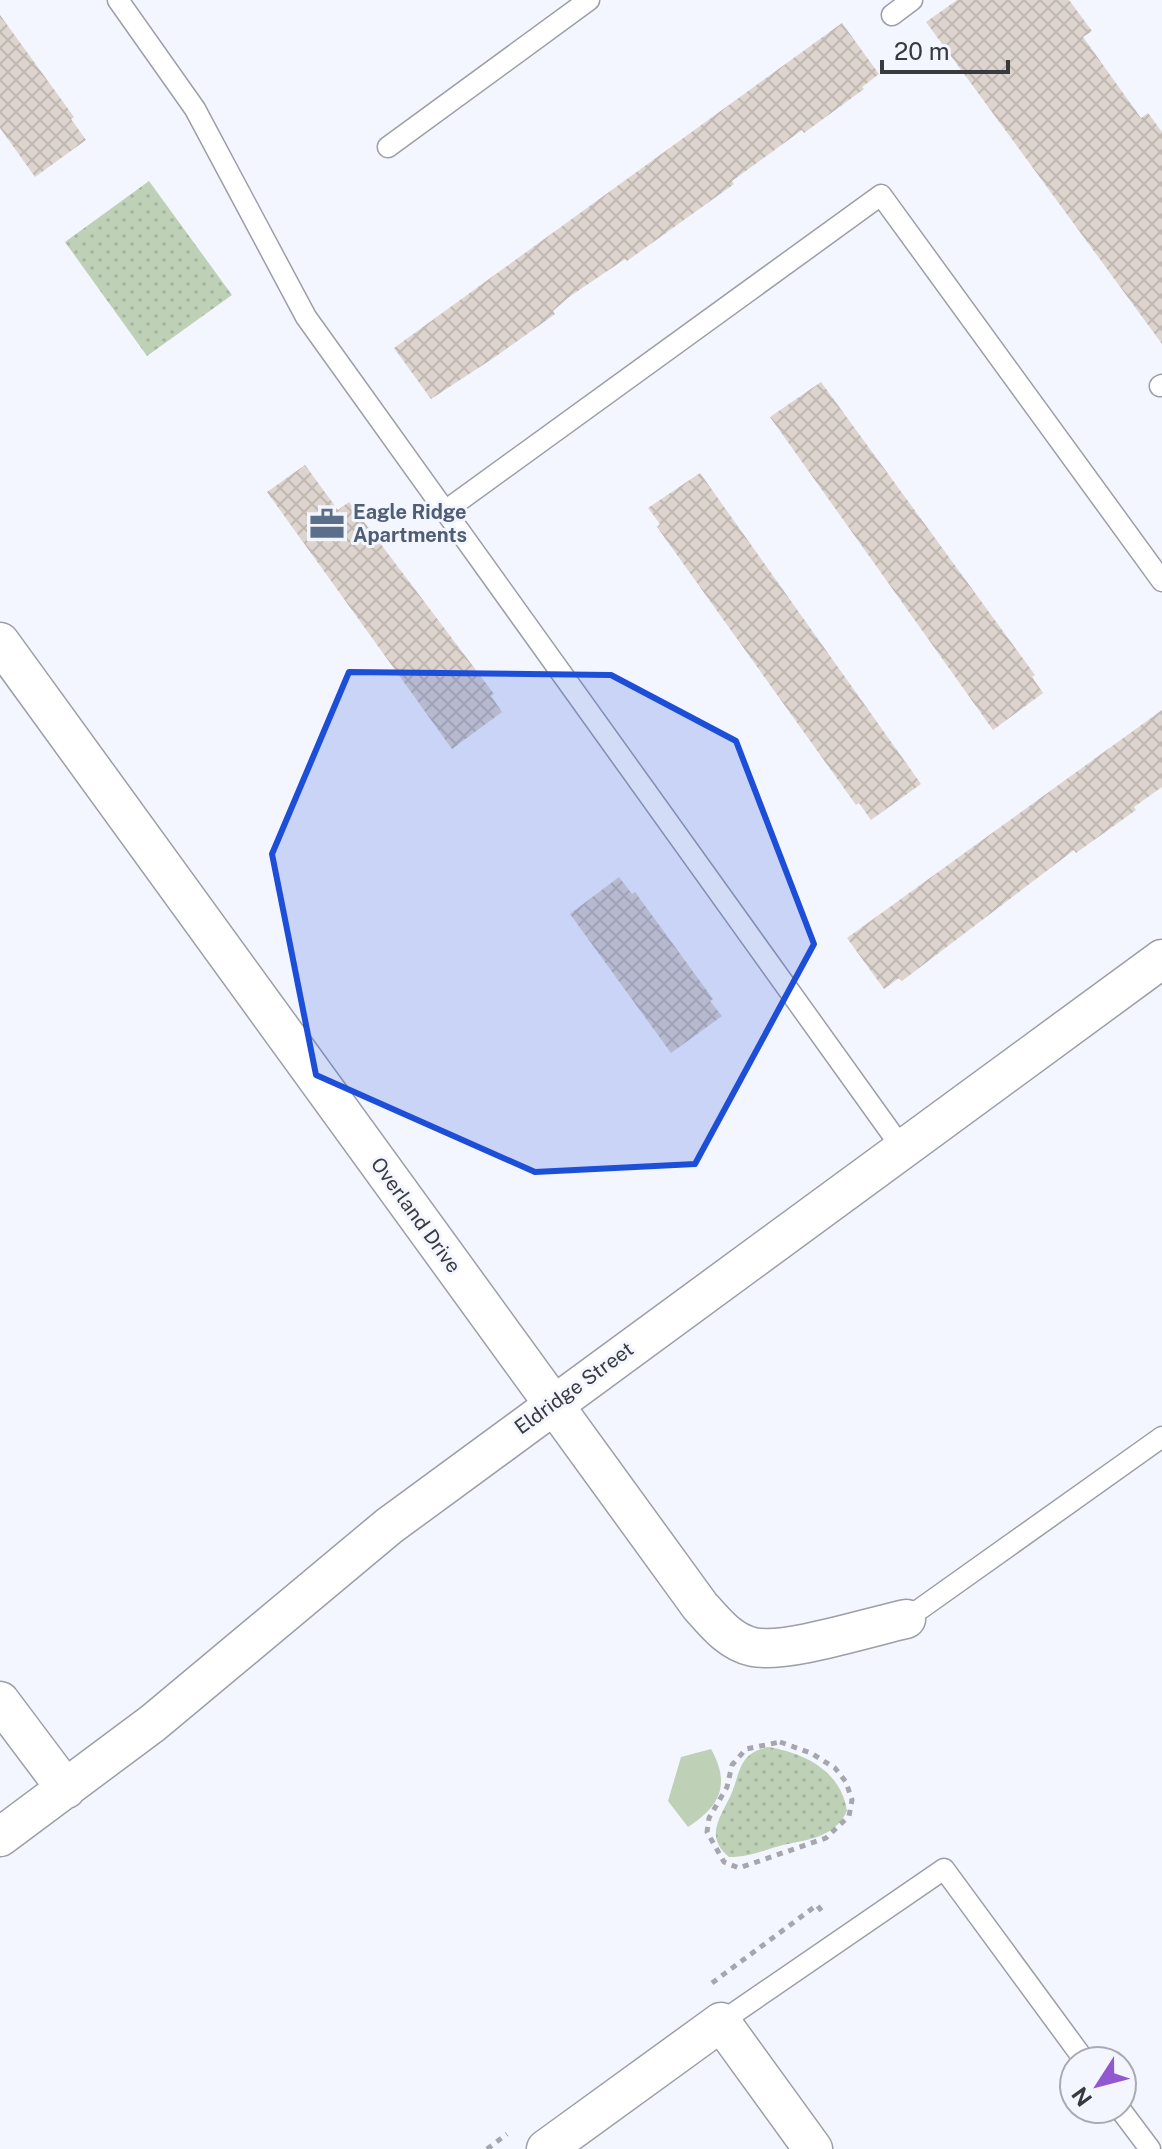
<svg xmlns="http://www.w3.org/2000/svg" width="1162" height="2149" viewBox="0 0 1162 2149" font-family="'Public Sans',sans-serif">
	<defs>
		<pattern id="park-dots" width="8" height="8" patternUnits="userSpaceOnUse" patternTransform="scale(2)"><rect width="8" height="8" fill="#bed1b6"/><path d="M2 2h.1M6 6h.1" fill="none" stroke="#a4b49e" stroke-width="1.8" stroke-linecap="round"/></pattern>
		<pattern id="building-cross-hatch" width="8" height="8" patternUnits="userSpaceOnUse" patternTransform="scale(2)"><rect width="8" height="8" fill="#ded4ce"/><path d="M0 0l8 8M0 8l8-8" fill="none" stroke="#bfb7b2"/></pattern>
	</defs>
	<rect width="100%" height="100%" fill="#f4f6ff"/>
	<path fill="url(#park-dots)" d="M 149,181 L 232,295 L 147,356 L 65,242 Z
		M 768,1747 C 805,1753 841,1771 847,1811 C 834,1838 809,1839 783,1845 C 764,1850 749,1857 729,1857 C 705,1837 719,1819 730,1797 C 741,1773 737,1754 768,1747 Z"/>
	<path fill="#bed1b6" d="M 711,1749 C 731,1785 720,1806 688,1827 L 668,1801 L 681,1757 Z"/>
	<path fill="url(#building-cross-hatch)" d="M 957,0 L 1069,0 L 1092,31 L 1083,37 L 1141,118 L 1148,113 L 1162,132 L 1162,344 L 926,22 Z
		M 0,15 L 74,117 L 71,119 L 86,140 L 35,177 L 0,128 Z
		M 842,23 L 879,74 L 862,87 L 864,89 L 804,133 L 802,130 L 732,181 L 734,184 L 627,261 L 625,259 L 569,297 L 553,311 L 555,314 L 495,357 L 431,399 L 394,348 Z
		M 821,382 L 1035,675 L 1032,677 L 1043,693 L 993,730 L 770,417 Z
		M 305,465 L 338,510 L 349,502 L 494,694 L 491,696 L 502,712 L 452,749 L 267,492 Z
		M 700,473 L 921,784 L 871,820 L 859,803 L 856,805 L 657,527 L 660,524 L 648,508 Z
		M 1162,710 L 1162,787 L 1134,807 L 1136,810 L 1076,853 L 1074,850 L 902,981 L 899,978 L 884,989 L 847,938 Z
		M 619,877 L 632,894 L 635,892 L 713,999 L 710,1001 L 722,1016 L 671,1053 L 570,914 Z"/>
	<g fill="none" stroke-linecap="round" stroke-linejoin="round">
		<g stroke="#9c9ea8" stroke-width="23">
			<path id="lane" d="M 118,0 L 195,109 L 306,317 L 902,1148
				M 892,15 L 912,0
				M 388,147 L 589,0
				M 1160,386 L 1162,385
				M 445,511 L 881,195 L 1162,581
				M 906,1619 L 1162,1437
				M 721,2022 L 944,1869 L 1085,2061
				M 1120,2109 L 1150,2149"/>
		</g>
		<g stroke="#9c9ea8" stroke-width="41">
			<path id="street" d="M 0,642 L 700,1606 C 715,1623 730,1642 753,1647 C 786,1654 869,1627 906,1619
				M 0,1701 L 66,1789
				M 0,1837 L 153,1723 L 389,1526 L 1162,959
				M 546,2149 L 721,2022 L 813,2149"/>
		</g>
		<path stroke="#a6a7ae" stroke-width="5" stroke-dasharray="6 6" stroke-linecap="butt" d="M 780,1742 L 811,1753 L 835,1768 L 846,1782 L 852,1800 L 849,1816 L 826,1838 L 739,1868 L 724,1862 L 707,1832 L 709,1818 L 727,1787 L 732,1765 L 746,1749 Z
			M 712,1983 L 817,1905 L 824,1914
			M 487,2149 L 507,2134"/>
		<use href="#lane" stroke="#fff" stroke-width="20"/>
		<use href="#street" stroke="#fff" stroke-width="38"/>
	</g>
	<path fill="#1d4ed8" fill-opacity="0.2" stroke="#1d4ed8" stroke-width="6" stroke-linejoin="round" d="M 349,672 L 611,675 L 736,741 L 814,944 L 695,1164 L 535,1172 L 316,1075 L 272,854 Z"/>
	<defs>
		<g id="office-bare" transform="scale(2.76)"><path d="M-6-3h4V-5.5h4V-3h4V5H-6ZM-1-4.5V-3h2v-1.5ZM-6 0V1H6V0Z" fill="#5c6f8a" stroke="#f4f6ff" stroke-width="2.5" paint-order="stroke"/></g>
	</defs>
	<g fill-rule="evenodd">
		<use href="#office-bare" x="327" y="524"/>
	</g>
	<g text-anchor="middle" stroke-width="6" stroke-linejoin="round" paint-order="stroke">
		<g font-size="20" font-weight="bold" fill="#4e5e75" stroke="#f4f6ff" text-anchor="start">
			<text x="353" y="519">Eagle Ridge<tspan x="353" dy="23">Apartments</tspan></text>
		</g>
		<g font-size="20" fill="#393a3e" stroke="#f4f6ff">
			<text transform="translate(416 1215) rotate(54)" y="7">Overland Drive</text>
			<text transform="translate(574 1388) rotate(-36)" y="7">Eldridge Street</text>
		</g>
	</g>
	<g transform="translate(1098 2085) rotate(234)"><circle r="38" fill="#f4f6ff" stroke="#a9abb2" stroke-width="2"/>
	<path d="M0-6L14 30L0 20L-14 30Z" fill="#9258d0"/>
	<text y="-12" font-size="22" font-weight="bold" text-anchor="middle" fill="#393a3e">N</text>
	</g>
	<path d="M882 60v12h126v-12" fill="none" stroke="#393a3e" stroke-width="4"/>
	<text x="894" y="60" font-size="24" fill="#393a3e" stroke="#f4f6ff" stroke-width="6" paint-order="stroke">20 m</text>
</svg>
